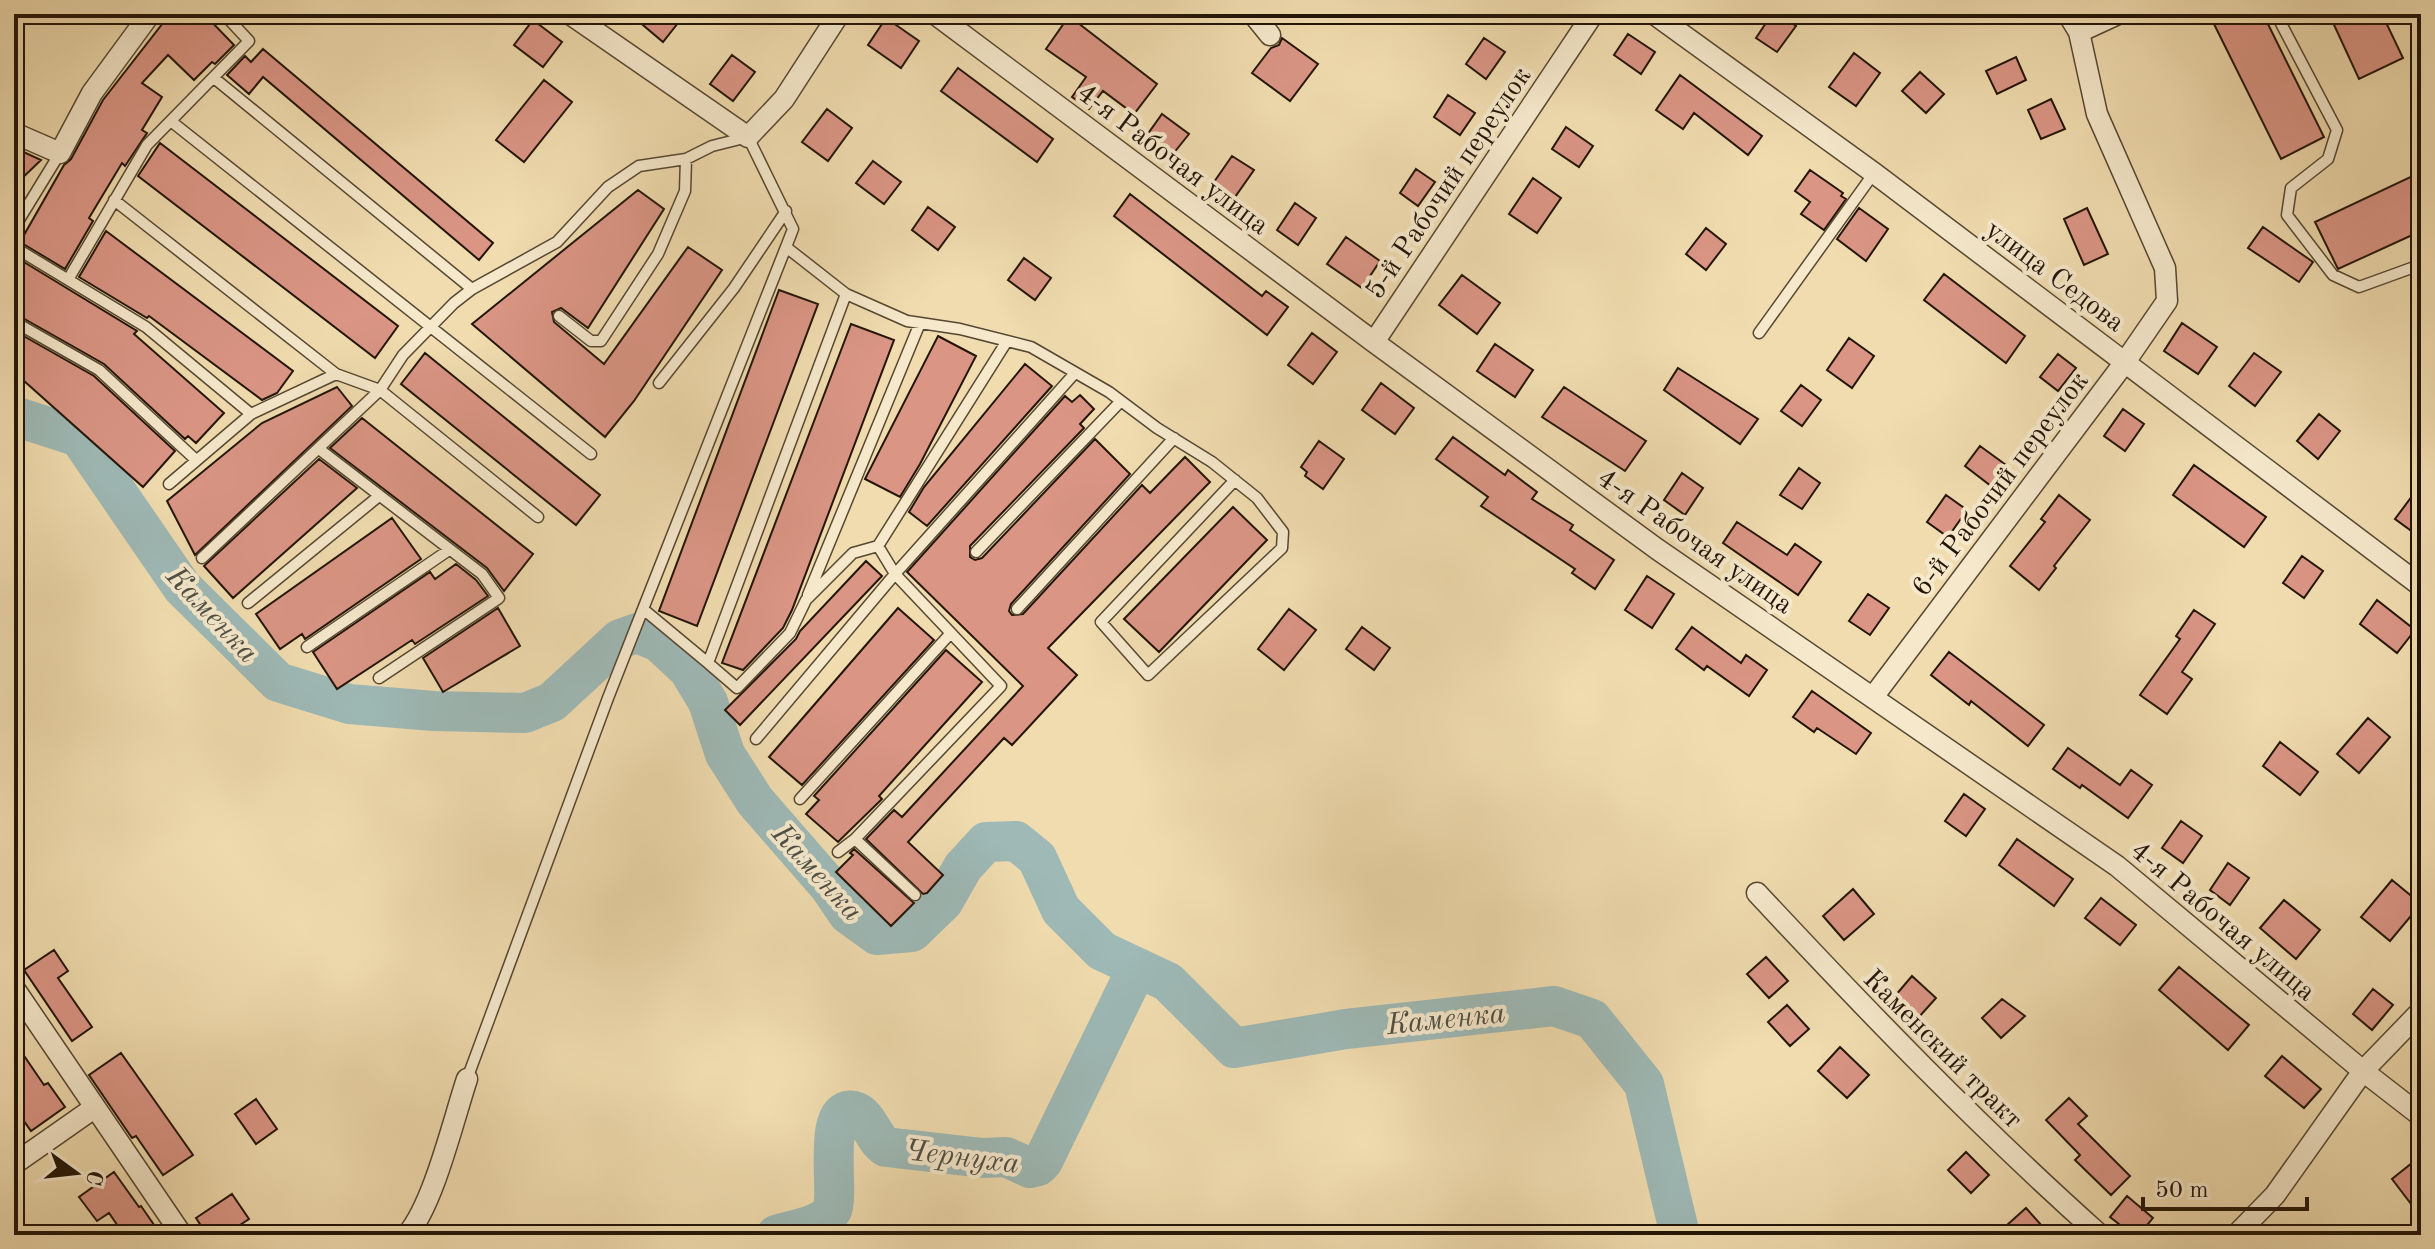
<svg xmlns="http://www.w3.org/2000/svg" width="2435" height="1249" viewBox="0 0 2435 1249" font-family="'Old Standard TT',serif">
	<rect width="100%" height="100%" fill="#f0dcaf"/>
	<filter id="stains"><feTurbulence type="fractalNoise" baseFrequency=".0025" numOctaves="4"/><feColorMatrix values="0 0 0 0 .2 0 0 0 0 .09 0 0 0 0 .02 0 0 0 .5 -.17"/></filter>
	<radialGradient id="worn" r=".72"><stop offset=".6" stop-color="#630" stop-opacity="0"/><stop offset="1" stop-color="#630" stop-opacity=".3"/></radialGradient>
	<g fill="none" stroke-linecap="round" stroke-linejoin="round">
		<path stroke="#9eb9b6" stroke-width="40" d="M 14,416 L 79,437 L 182,587 L 278,682 L 349,704 L 434,711 L 525,713 L 552,702 L 620,639 L 637,633 L 659,642 L 688,669 L 708,702 L 725,754 L 755,801 L 829,886 L 848,914 L 877,935 L 912,932 L 943,902 L 963,867 L 986,842 L 1016,841 L 1037,858 L 1061,910 L 1102,951 L 1168,982 L 1234,1048 L 1346,1029 L 1554,1006 L 1592,1019 L 1644,1084 L 1680,1235
			M 776,1235 C 792,1229 823,1227 832,1210 C 840,1195 821,1103 854,1111 C 868,1114 873,1139 886,1147 L 983,1158 L 1006,1157 L 1030,1168 L 1038,1166 L 1043,1161 L 1137,968"/>
	</g>
	<path fill="#da9585" stroke="#231508" stroke-width="2" d="M 170,14 L 204,14 L 234,45 L 215,64 L 212,62 L 194,80 L 168,55 L 142,83 L 162,97 L 142,130 L 147,133 L 125,166 L 122,163 L 89,218 L 93,221 L 65,269 L 20,242 L 64,165 L 71,159 L 103,100 Z
		M 652,14 L 685,14 L 663,42 L 643,25 Z
		M 1772,14 L 1779,14 L 1796,26 L 1777,52 L 1756,38 Z
		M 2209,14 L 2263,14 L 2324,137 L 2281,159 Z
		M 2329,14 L 2382,14 L 2403,58 L 2359,79 Z
		M 1069,16 L 1157,84 L 1134,114 L 1103,91 L 1089,109 L 1072,97 L 1086,77 L 1046,49 Z
		M 886,18 L 919,41 L 901,68 L 868,45 Z
		M 533,20 L 562,42 L 543,67 L 514,45 Z
		M 1628,34 L 1655,52 L 1641,74 L 1614,55 Z
		M 1282,38 L 1318,64 L 1290,101 L 1252,73 L 1271,48 L 1279,45 Z
		M 1484,38 L 1505,52 L 1486,79 L 1466,64 Z
		M 263,49 L 493,243 L 479,260 L 263,77 L 249,94 L 227,75 L 245,56 L 251,62 Z
		M 1854,53 L 1880,73 L 1856,106 L 1829,87 Z
		M 732,55 L 755,72 L 733,101 L 710,84 Z
		M 2016,57 L 2026,80 L 1997,94 L 1986,71 Z
		M 958,68 L 1053,139 L 1037,162 L 941,91 Z
		M 1920,72 L 1944,94 L 1926,113 L 1902,91 Z
		M 1680,75 L 1762,136 L 1748,155 L 1694,113 L 1683,129 L 1656,110 Z
		M 544,80 L 572,102 L 524,162 L 496,140 Z
		M 1448,95 L 1475,113 L 1460,135 L 1434,117 Z
		M 2051,99 L 2065,129 L 2041,139 L 2028,110 Z
		M 827,109 L 852,128 L 828,161 L 802,142 Z
		M 1162,114 L 1189,134 L 1173,154 L 1147,135 Z
		M 1566,127 L 1593,146 L 1579,167 L 1552,149 Z
		M 160,143 L 398,326 L 375,358 L 138,176 Z
		M 17,149 L 41,160 L 14,186 L 14,152 Z
		M 1232,156 L 1254,170 L 1235,197 L 1214,182 Z
		M 873,161 L 901,182 L 884,204 L 856,183 Z
		M 1416,169 L 1435,182 L 1418,206 L 1400,193 Z
		M 1810,170 L 1843,193 L 1841,196 L 1846,199 L 1824,230 L 1801,214 L 1810,202 L 1795,191 Z
		M 2421,172 L 2421,231 L 2338,269 L 2315,222 Z
		M 1533,178 L 1561,198 L 1537,233 L 1509,214 Z
		M 638,190 L 664,209 L 588,328 L 561,308 L 552,312 L 554,322 L 604,364 L 688,247 L 722,270 L 634,401 L 605,437 L 472,324 Z
		M 1130,194 L 1262,296 L 1266,291 L 1288,307 L 1267,335 L 1114,216 Z
		M 1295,203 L 1316,218 L 1298,245 L 1277,230 Z
		M 928,207 L 955,227 L 938,250 L 912,230 Z
		M 1859,208 L 1888,229 L 1866,261 L 1837,239 Z
		M 2087,208 L 2108,254 L 2084,265 L 2064,219 Z
		M 2263,227 L 2313,262 L 2299,282 L 2248,248 Z
		M 1706,228 L 1726,244 L 1706,270 L 1686,254 Z
		M 106,231 L 293,371 L 277,393 L 262,400 L 149,316 L 147,318 L 79,277 Z
		M 1346,237 L 1380,261 L 1362,288 L 1327,264 Z
		M 14,256 L 137,331 L 134,334 L 224,413 L 196,443 L 188,436 L 185,439 L 104,364 L 14,313 Z
		M 1024,258 L 1051,278 L 1035,300 L 1008,280 Z
		M 1944,274 L 2025,336 L 2006,363 L 1924,300 Z
		M 1462,275 L 1500,303 L 1477,334 L 1439,305 Z
		M 779,290 L 818,304 L 697,626 L 659,611 Z
		M 2182,323 L 2217,347 L 2198,374 L 2164,351 Z
		M 851,324 L 894,340 L 792,610 L 783,628 L 743,670 L 722,663 Z
		M 1312,333 L 1337,352 L 1313,384 L 1288,365 Z
		M 20,334 L 94,376 L 175,451 L 143,487 L 14,372 L 14,340 Z
		M 938,336 L 976,356 L 920,464 L 900,497 L 865,479 Z
		M 1849,338 L 1874,356 L 1852,388 L 1827,370 Z
		M 1495,344 L 1533,370 L 1515,397 L 1477,371 Z
		M 425,353 L 600,495 L 576,525 L 401,384 Z
		M 2254,353 L 2281,372 L 2255,406 L 2229,386 Z
		M 2058,354 L 2076,368 L 2058,391 L 2040,377 Z
		M 1025,364 L 1052,386 L 927,526 L 909,512 L 924,487 Z
		M 1678,368 L 1758,419 L 1740,444 L 1664,390 Z
		M 1381,383 L 1414,408 L 1395,434 L 1362,410 Z
		M 1801,385 L 1821,400 L 1802,426 L 1781,411 Z
		M 337,387 L 352,406 L 195,555 L 167,501 L 262,423 Z
		M 1564,387 L 1646,441 L 1625,471 L 1542,417 Z
		M 1080,395 L 1094,409 L 1080,424 L 1084,428 L 970,546 L 970,557 L 975,560 L 982,558 L 1095,439 L 1130,474 L 1011,604 L 1009,611 L 1012,615 L 1023,614 L 1142,485 L 1150,493 L 1185,457 L 1210,482 L 1048,648 L 1077,675 L 1012,745 L 1004,738 L 908,842 L 943,875 L 927,893 L 923,894 L 866,839 L 894,810 L 902,817 L 1023,686 L 907,572 L 1065,396 L 1072,402 Z
		M 2123,409 L 2144,424 L 2125,451 L 2104,436 Z
		M 2319,414 L 2340,431 L 2318,459 L 2297,441 Z
		M 362,418 L 533,554 L 504,591 L 487,568 L 330,448 Z
		M 1453,437 L 1505,475 L 1508,470 L 1537,492 L 1532,499 L 1573,525 L 1570,530 L 1614,560 L 1595,589 L 1572,573 L 1575,569 L 1481,506 L 1488,497 L 1436,459 Z
		M 1319,441 L 1344,459 L 1323,489 L 1305,476 L 1307,472 L 1301,467 Z
		M 1980,446 L 2006,465 L 1991,486 L 1965,466 Z
		M 319,459 L 357,488 L 233,598 L 204,566 Z
		M 2194,465 L 2266,517 L 2244,547 L 2173,495 Z
		M 1799,468 L 1820,483 L 1802,509 L 1780,495 Z
		M 1682,473 L 1703,488 L 1685,515 L 1664,500 Z
		M 2421,484 L 2421,538 L 2395,519 Z
		M 1946,495 L 1967,510 L 1948,537 L 1927,522 Z
		M 2059,495 L 2090,520 L 2054,566 L 2056,568 L 2039,590 L 2010,566 L 2045,522 L 2041,519 Z
		M 1233,507 L 1267,540 L 1159,652 L 1124,619 Z
		M 392,518 L 421,559 L 305,639 L 302,634 L 280,649 L 256,614 Z
		M 1737,522 L 1787,555 L 1795,544 L 1821,562 L 1798,595 L 1723,543 Z
		M 2302,556 L 2323,571 L 2304,598 L 2283,583 Z
		M 866,561 L 882,576 L 740,725 L 725,710 L 796,639 L 800,631 Z
		M 456,564 L 476,580 L 488,596 L 415,644 L 412,640 L 337,689 L 313,652 L 430,572 L 435,579 Z
		M 1647,576 L 1674,594 L 1652,628 L 1625,610 Z
		M 1868,594 L 1889,608 L 1870,635 L 1849,621 Z
		M 2377,600 L 2415,630 L 2397,653 L 2360,624 Z
		M 498,608 L 520,646 L 443,692 L 423,658 Z
		M 898,608 L 934,640 L 802,785 L 769,757 Z
		M 1289,609 L 1316,630 L 1284,670 L 1258,649 Z
		M 2194,610 L 2215,624 L 2182,672 L 2192,679 L 2167,714 L 2140,695 L 2180,639 L 2176,636 Z
		M 1362,627 L 1390,648 L 1374,670 L 1346,649 Z
		M 1692,627 L 1741,663 L 1746,655 L 1767,670 L 1749,696 L 1707,666 L 1704,670 L 1676,649 Z
		M 946,650 L 982,682 L 879,796 L 882,799 L 838,842 L 806,814 L 819,800 L 814,796 Z
		M 1949,652 L 2044,725 L 2028,746 L 1971,701 L 1969,705 L 1931,675 Z
		M 1812,691 L 1871,733 L 1856,754 L 1817,728 L 1814,732 L 1793,717 Z
		M 2368,718 L 2390,737 L 2359,773 L 2337,754 Z
		M 2280,742 L 2318,772 L 2300,795 L 2263,766 Z
		M 2068,748 L 2120,785 L 2131,770 L 2152,785 L 2128,818 L 2082,785 L 2080,788 L 2053,769 Z
		M 1964,794 L 1985,809 L 1966,836 L 1945,821 Z
		M 2181,821 L 2202,836 L 2183,863 L 2162,848 Z
		M 2017,839 L 2073,879 L 2054,906 L 1999,865 Z
		M 854,849 L 914,903 L 891,926 L 836,872 L 853,855 L 850,853 Z
		M 2228,863 L 2249,878 L 2230,905 L 2210,890 Z
		M 2392,880 L 2421,904 L 2390,941 L 2361,917 Z
		M 1853,889 L 1874,914 L 1844,940 L 1823,916 Z
		M 2101,898 L 2136,925 L 2120,945 L 2085,918 Z
		M 2284,900 L 2320,930 L 2296,959 L 2260,928 Z
		M 54,950 L 68,971 L 58,978 L 92,1027 L 72,1041 L 24,970 Z
		M 1766,957 L 1788,981 L 1769,998 L 1747,974 Z
		M 2179,967 L 2249,1025 L 2228,1050 L 2159,990 Z
		M 1912,976 L 1936,998 L 1919,1017 L 1895,996 Z
		M 2373,989 L 2393,1005 L 2372,1030 L 2353,1014 Z
		M 2002,999 L 2025,1016 L 2001,1038 L 1982,1018 Z
		M 1787,1005 L 1809,1029 L 1790,1046 L 1768,1022 Z
		M 14,1041 L 44,1085 L 48,1083 L 65,1107 L 31,1131 L 14,1107 Z
		M 1840,1047 L 1869,1075 L 1847,1098 L 1818,1071 Z
		M 121,1053 L 193,1155 L 163,1175 L 136,1136 L 132,1138 L 89,1075 Z
		M 2282,1056 L 2321,1089 L 2304,1108 L 2265,1076 Z
		M 2069,1098 L 2087,1116 L 2078,1124 L 2130,1176 L 2111,1195 L 2075,1160 L 2080,1155 L 2046,1120 Z
		M 256,1099 L 277,1129 L 256,1144 L 235,1114 Z
		M 1966,1152 L 1989,1175 L 1971,1193 L 1948,1170 Z
		M 2412,1163 L 2421,1175 L 2421,1217 L 2392,1179 Z
		M 114,1172 L 139,1207 L 141,1206 L 161,1235 L 124,1235 L 109,1213 L 97,1221 L 79,1197 Z
		M 232,1194 L 249,1219 L 225,1235 L 207,1235 L 196,1218 Z
		M 2127,1196 L 2153,1218 L 2139,1235 L 2133,1235 L 2110,1217 Z
		M 2026,1208 L 2050,1235 L 1996,1235 Z"/>
	<g fill="none" stroke-linecap="round" stroke-linejoin="round">
		<g stroke="#564732" stroke-width="13">
			<path id="service" d="M 2276,14 L 2337,130 L 2328,159 L 2291,188 L 2287,215 L 2333,275 L 2359,287 L 2417,266
				M 214,78 L 472,289
				M 172,122 L 591,454
				M 114,200 L 336,374
				M 14,228 L 60,153
				M 14,247 L 146,327 L 251,414 L 336,374 L 380,390 L 538,517
				M 69,278 L 147,145 L 249,41 L 224,14
				M 846,294 L 708,663 L 737,688 L 790,633 L 806,600 L 853,553 L 878,546
				M 559,316 L 591,341 L 601,341 L 658,254 L 685,191 L 686,159
				M 20,325 L 99,370 L 196,460
				M 1759,333 L 1874,173
				M 659,383 L 734,288 L 786,211
				M 319,449 L 482,574 L 499,598 L 379,678
				M 169,484 L 251,414
				M 976,552 L 1121,401
				M 202,558 L 380,390 L 403,355 L 454,303 L 472,289 L 557,242 L 608,187 L 639,166 L 686,159 L 712,146 L 748,137 L 793,229 L 786,247 L 846,294 L 907,321 L 960,329 L 1031,347 L 1109,392 L 1157,428 L 1212,462 L 1257,498 L 1283,532 L 1282,548 L 1148,675 L 1101,622 L 1235,480
				M 808,595 L 920,323
				M 248,603 L 379,496
				M 1017,609 L 1174,438
				M 307,647 L 449,550
				M 708,663 L 643,609 L 786,247
				M 756,739 L 895,574 L 878,546 L 1007,341
				M 800,799 L 950,634
				M 855,839 L 915,895
				M 838,852 L 855,839 L 1001,686 L 895,574 L 1075,373
				M 467,1079 L 608,698 L 643,609"/>
		</g>
		<g stroke="#564732" stroke-width="23">
			<path id="minor" d="M 570,14 L 748,137 L 784,99 L 839,14
				M 935,14 L 1374,342 L 1657,549 L 2117,866 L 2363,1071 L 2421,1116
				M 1253,14 L 1270,35
				M 1654,14 L 1874,173 L 2421,586
				M 2079,32 L 2118,14
				M 14,133 L 60,153 L 92,93 L 150,14
				M 1374,342 L 1593,14
				M 1873,697 L 2125,362 L 2167,301 L 2165,268 L 2097,114 L 2079,32 L 2068,14
				M 1757,893 C 1867,1011 1979,1127 2100,1235
				M 14,988 L 182,1235
				M 14,1164 L 94,1108
				M 407,1235 C 434,1203 453,1121 467,1079
				M 2236,1235 L 2275,1195 L 2363,1071 L 2421,1011"/>
		</g>
		<use href="#service" stroke="#f5e8cb" stroke-width="10"/>
		<use href="#minor" stroke="#f5e8cb" stroke-width="20"/>
	</g>
	<g text-anchor="middle" stroke-width="8" stroke-linejoin="round" paint-order="stroke">
		<g font-size="28" fill="#231508" stroke="#f5e8cb">
			<text transform="translate(1174 158) rotate(37)" y="10">4-я Рабочая улица</text>
			<text transform="translate(1447 182) rotate(-56)" y="10">5-й Рабочий переулок</text>
			<text transform="translate(2056 275) rotate(37)" y="10">улица Седова</text>
			<text transform="translate(1999 483) rotate(-53)" y="10">6-й Рабочий переулок</text>
			<text transform="translate(1696 540) rotate(35)" y="10">4-я Рабочая улица</text>
			<text transform="translate(2224 920) rotate(40)" y="10">4-я Рабочая улица</text>
			<text transform="translate(1944 1048) rotate(45)" y="10">Каменский тракт</text>
		</g>
		<g font-size="30" font-style="italic" fill="#4e4e45" stroke="#f5e8cb">
			<text transform="translate(213 614) rotate(47)" y="10">Каменка</text>
			<text transform="translate(818 872) rotate(48)" y="10">Каменка</text>
			<text transform="translate(1446 1018) rotate(-6)" y="10">Каменка</text>
			<text transform="translate(962 1156) rotate(7)" y="10">Чернуха</text>
		</g>
	</g>
	<rect width="2435" height="1249" fill="none" stroke="#f0dcaf" stroke-width="48"/>
	<rect x="16" y="16" width="2403" height="1217" fill="none" stroke="#231508" stroke-width="4"/>
	<rect x="24" y="24" width="2387" height="1201" fill="none" stroke="#231508" stroke-width="2"/>
	<g transform="translate(76 1173) rotate(105)" stroke="#f5e8cb" stroke-width="6" paint-order="stroke">
	<path d="M0-6L14 30L0 20L-14 30Z" fill="#231508"/>
	<text y="-12" font-size="22" font-weight="bold" text-anchor="middle" fill="#231508">С</text>
	</g>
	<path d="M2143 1197v12h164v-12" fill="none" stroke="#231508" stroke-width="4"/>
	<text x="2155" y="1197" font-size="24" fill="#231508" stroke="#f5e8cb" stroke-width="6" paint-order="stroke">50 m</text>
	<rect width="100%" height="100%" filter="url(#stains)"/>
	<rect width="100%" height="100%" fill="url(#worn)"/>
</svg>
